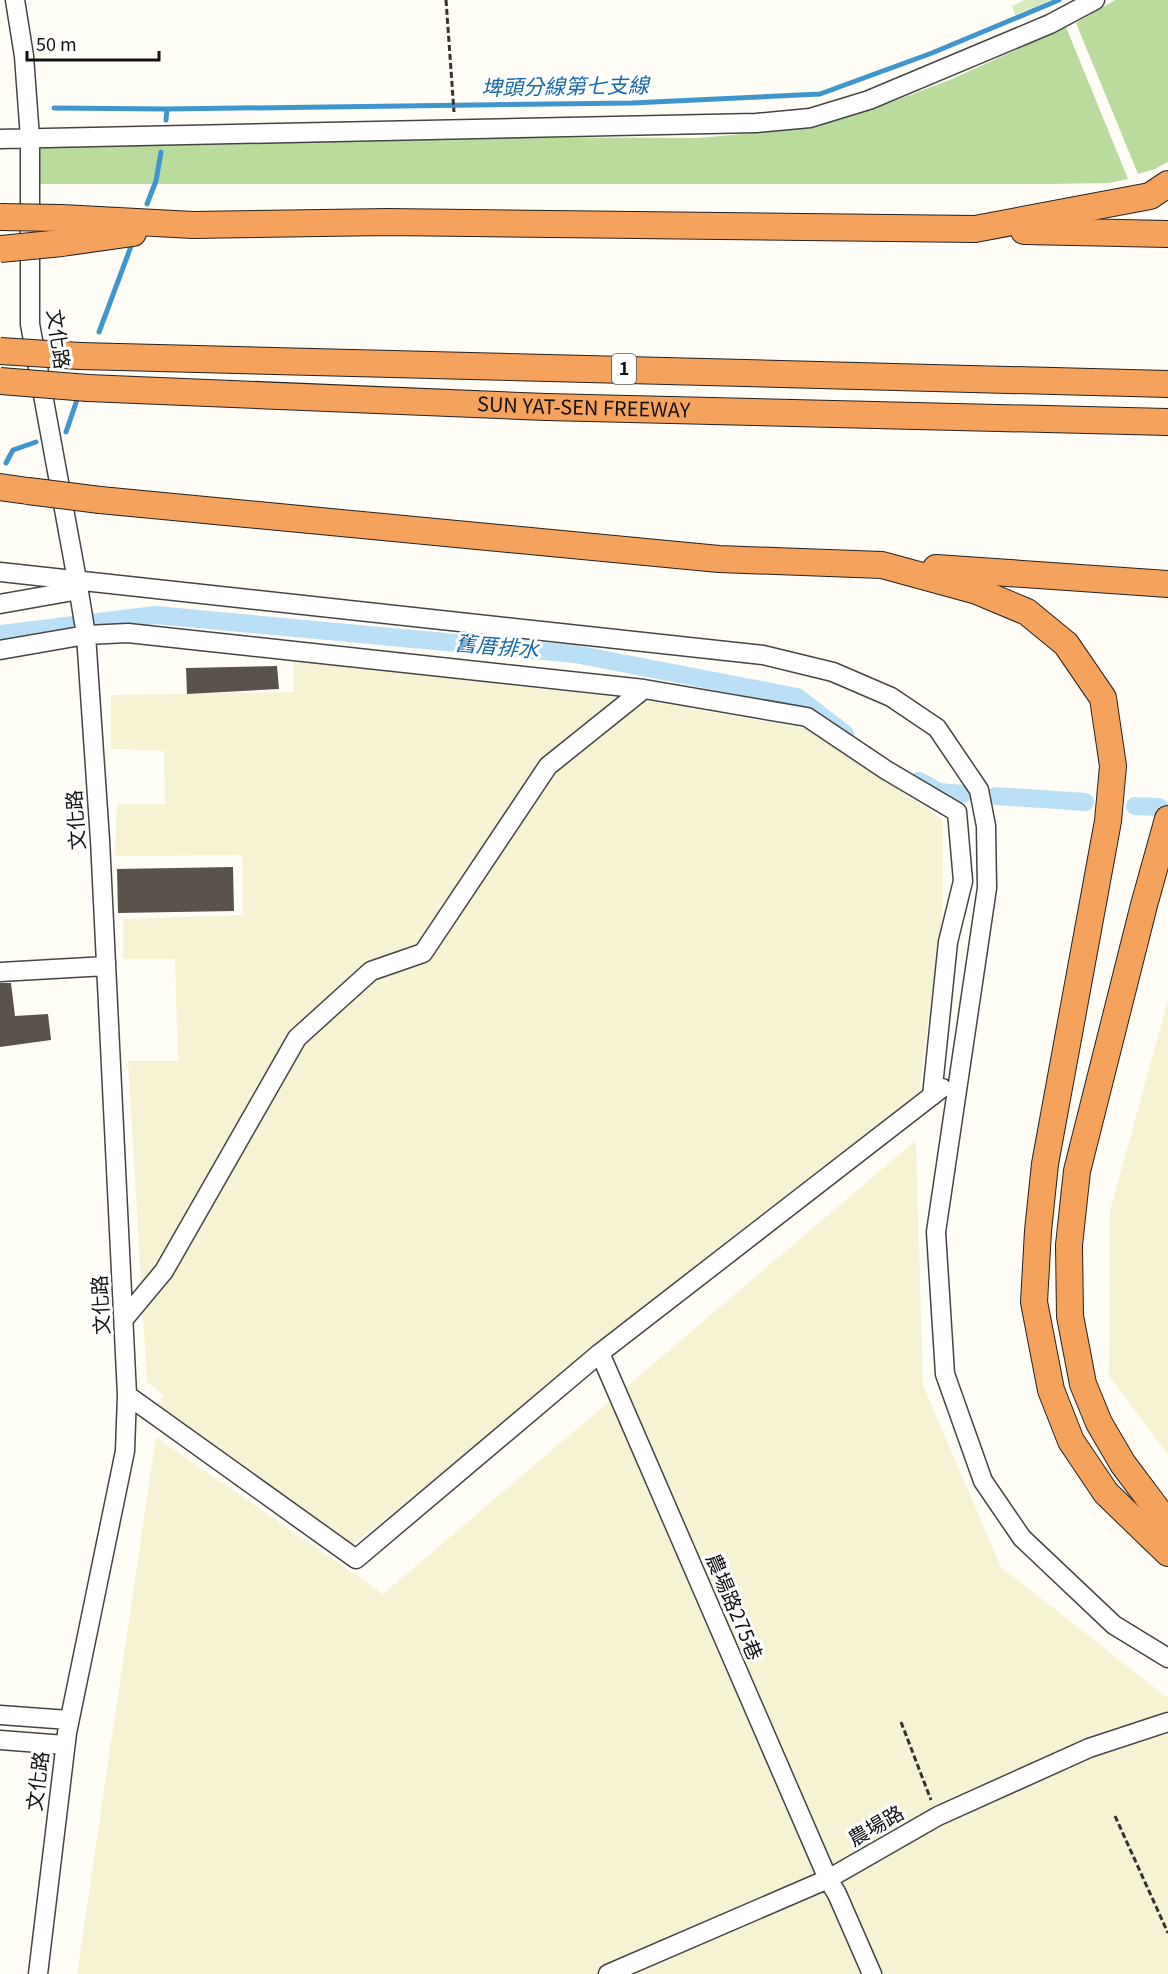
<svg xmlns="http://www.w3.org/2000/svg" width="1168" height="1974" viewBox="0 0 1168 1974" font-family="Georgia,'Noto Sans TC',serif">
	<rect width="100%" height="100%" fill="#fffdf5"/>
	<path fill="#f6f3d4" d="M 293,660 L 655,702 L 808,729 L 943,820 L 943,906 L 919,1095 L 353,1544 L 157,1404 L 163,1395 L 147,1382 L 128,1061 L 178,1061 L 175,959 L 123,959 L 123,919 L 243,915 L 242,855 L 115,856 L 117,804 L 165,804 L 164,751 L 111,749 L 111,695 L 294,692 Z
		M 1168,1000 L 1168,1455 L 1109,1376 L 1110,1211 Z
		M 916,1140 L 923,1385 L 1001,1567 L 1168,1698 L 1168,1974 L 77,1974 L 156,1437 L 383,1594 Z"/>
	<path fill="#d5ebbd" d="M 1024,0 L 1051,0 L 1015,15 L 1012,6 Z"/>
	<path fill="#b9dc9c" d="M 1115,0 L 1168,0 L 1168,162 L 1155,169 L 1138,174 L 1076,23 Z
		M 1066,27 L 1128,179 L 1109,183 L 1047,184 L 40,184 L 39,148 L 177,141 L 422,137 L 699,138 L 786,130 L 871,110 L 952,79 Z"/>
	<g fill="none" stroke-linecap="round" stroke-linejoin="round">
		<path stroke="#3f96cf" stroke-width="5" d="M 54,108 L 167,109 L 632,103 L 820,94 L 932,53 L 1059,0
			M 166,120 L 167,109
			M 147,204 L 156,181 L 161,152
			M 99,332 L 133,241
			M 66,432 L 79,394
			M 6,463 L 13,450 L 36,442"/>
		<path stroke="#b9e0f7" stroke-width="18" d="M 0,634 L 155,615 L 575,654 L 797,697 L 845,734
			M 919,781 L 939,792 L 963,794
			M 996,796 L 1085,802
			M 1135,806 L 1159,807"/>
	</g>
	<path fill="#5a524d" d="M 277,666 L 279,689 L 187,694 L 186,668 Z
		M 233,867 L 234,911 L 118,913 L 117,869 Z
		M 0,983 L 11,983 L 15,1016 L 48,1014 L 51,1040 L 0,1047 Z"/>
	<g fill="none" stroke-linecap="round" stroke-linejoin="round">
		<g stroke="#444" stroke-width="21">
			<path id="minor" d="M 15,0 L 24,56 L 30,138 L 30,324 L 77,580 L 86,635 L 100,840 L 127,1395 L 125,1451 L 67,1733 L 38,1974
				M 0,139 L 756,123 L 810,118 L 869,100 L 1050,24 L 1095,0
				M 0,572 L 763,655 L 833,672 L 891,697 L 937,728 L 979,790 L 986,826 L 987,888 L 936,1232 L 945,1374 L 983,1481 L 1022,1538 L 1114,1625 L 1168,1658
				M 0,604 L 79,590
				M 0,650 L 86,635 L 128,633 L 644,689 L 807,717 L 886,770 L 957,812 L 963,881 L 948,942 L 932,1096
				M 0,972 L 106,966
				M 124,1319 L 164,1271 L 297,1038 L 371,971 L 423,953 L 548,766 L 644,689
				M 600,1353 L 828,1879 L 837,1894 L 872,1974
				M 127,1395 L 356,1559 L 600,1353 L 942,1088
				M 0,1715 L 69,1720
				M 0,1740 L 65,1745
				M 608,1974 L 828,1879 L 938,1816 L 1089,1748 L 1168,1722"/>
		</g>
		<g stroke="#222" stroke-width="28">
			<g id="highway">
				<path d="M 61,218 L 193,225 L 388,222 L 975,229 L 1150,196 L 1168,184"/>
				<path d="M 1024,231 L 1168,234"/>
				<path d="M 62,243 L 133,233"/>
				<path d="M 80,356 L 1168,384"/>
				<path id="s1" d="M 88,388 L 546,407 L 1168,422"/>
				<path d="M 0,487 L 28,491"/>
				<path d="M 100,500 L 719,559 L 882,565 L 977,591 L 1027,612 L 1066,644 L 1103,698 L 1113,766 L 1108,821 L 1045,1164 L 1038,1231 L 1034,1302 L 1051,1390 L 1071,1441 L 1106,1493 L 1168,1553"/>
				<path d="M 936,568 L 1168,584"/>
				<path d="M 1168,819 L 1144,905 L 1077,1171 L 1069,1245 L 1070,1316 L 1083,1384 L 1099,1423 L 1123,1464 L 1168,1524"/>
			</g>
		</g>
		<path stroke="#333" stroke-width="3" stroke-dasharray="6 3" stroke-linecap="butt" d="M 446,0 L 454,112
			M 901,1722 L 931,1800
			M 1115,1816 L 1168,1933"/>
		<use href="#minor" stroke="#fff" stroke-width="18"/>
		<use href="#highway" stroke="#f5a25d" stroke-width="26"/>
		<g stroke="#222" stroke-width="28" stroke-linecap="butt">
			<path id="highway-bridge" d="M 0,217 L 61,218
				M 0,249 L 62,243
				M 0,351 L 80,356
				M 0,381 L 88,388
				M 28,491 L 100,500"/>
		</g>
		<use href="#highway-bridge" stroke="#f5a25d" stroke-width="26"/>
	</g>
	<g text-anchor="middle" stroke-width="6" stroke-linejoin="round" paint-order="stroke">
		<rect fill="#fff" stroke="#585858" stroke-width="1.5" x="612" y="354" width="24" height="30" rx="4.5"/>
		<g font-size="18" font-weight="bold" fill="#111">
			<text x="624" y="375">1</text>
		</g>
		<g font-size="20" fill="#111" stroke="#fff">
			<text transform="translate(58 339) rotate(82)" y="7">文化路</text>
			<text dy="7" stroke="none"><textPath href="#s1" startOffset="496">SUN YAT-SEN FREEWAY</textPath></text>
			<text transform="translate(76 820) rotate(-94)" y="7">文化路</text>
			<text transform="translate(101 1305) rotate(-93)" y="7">文化路</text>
			<text transform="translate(734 1607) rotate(67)" y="7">農場路275巷</text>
			<text transform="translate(38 1781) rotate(-83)" y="7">文化路</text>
			<text transform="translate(876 1826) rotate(-30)" y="7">農場路</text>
		</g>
		<g font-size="21" font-style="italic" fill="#1768a6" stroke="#fff">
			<text transform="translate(565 87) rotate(-1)" y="7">埤頭分線第七支線</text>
			<text transform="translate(497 647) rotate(5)" y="7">舊厝排水</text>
		</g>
	</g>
	<path d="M27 51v9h132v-9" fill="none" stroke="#111111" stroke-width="3"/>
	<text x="36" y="51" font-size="18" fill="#111111" stroke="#ffffff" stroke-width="4.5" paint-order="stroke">50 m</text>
</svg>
